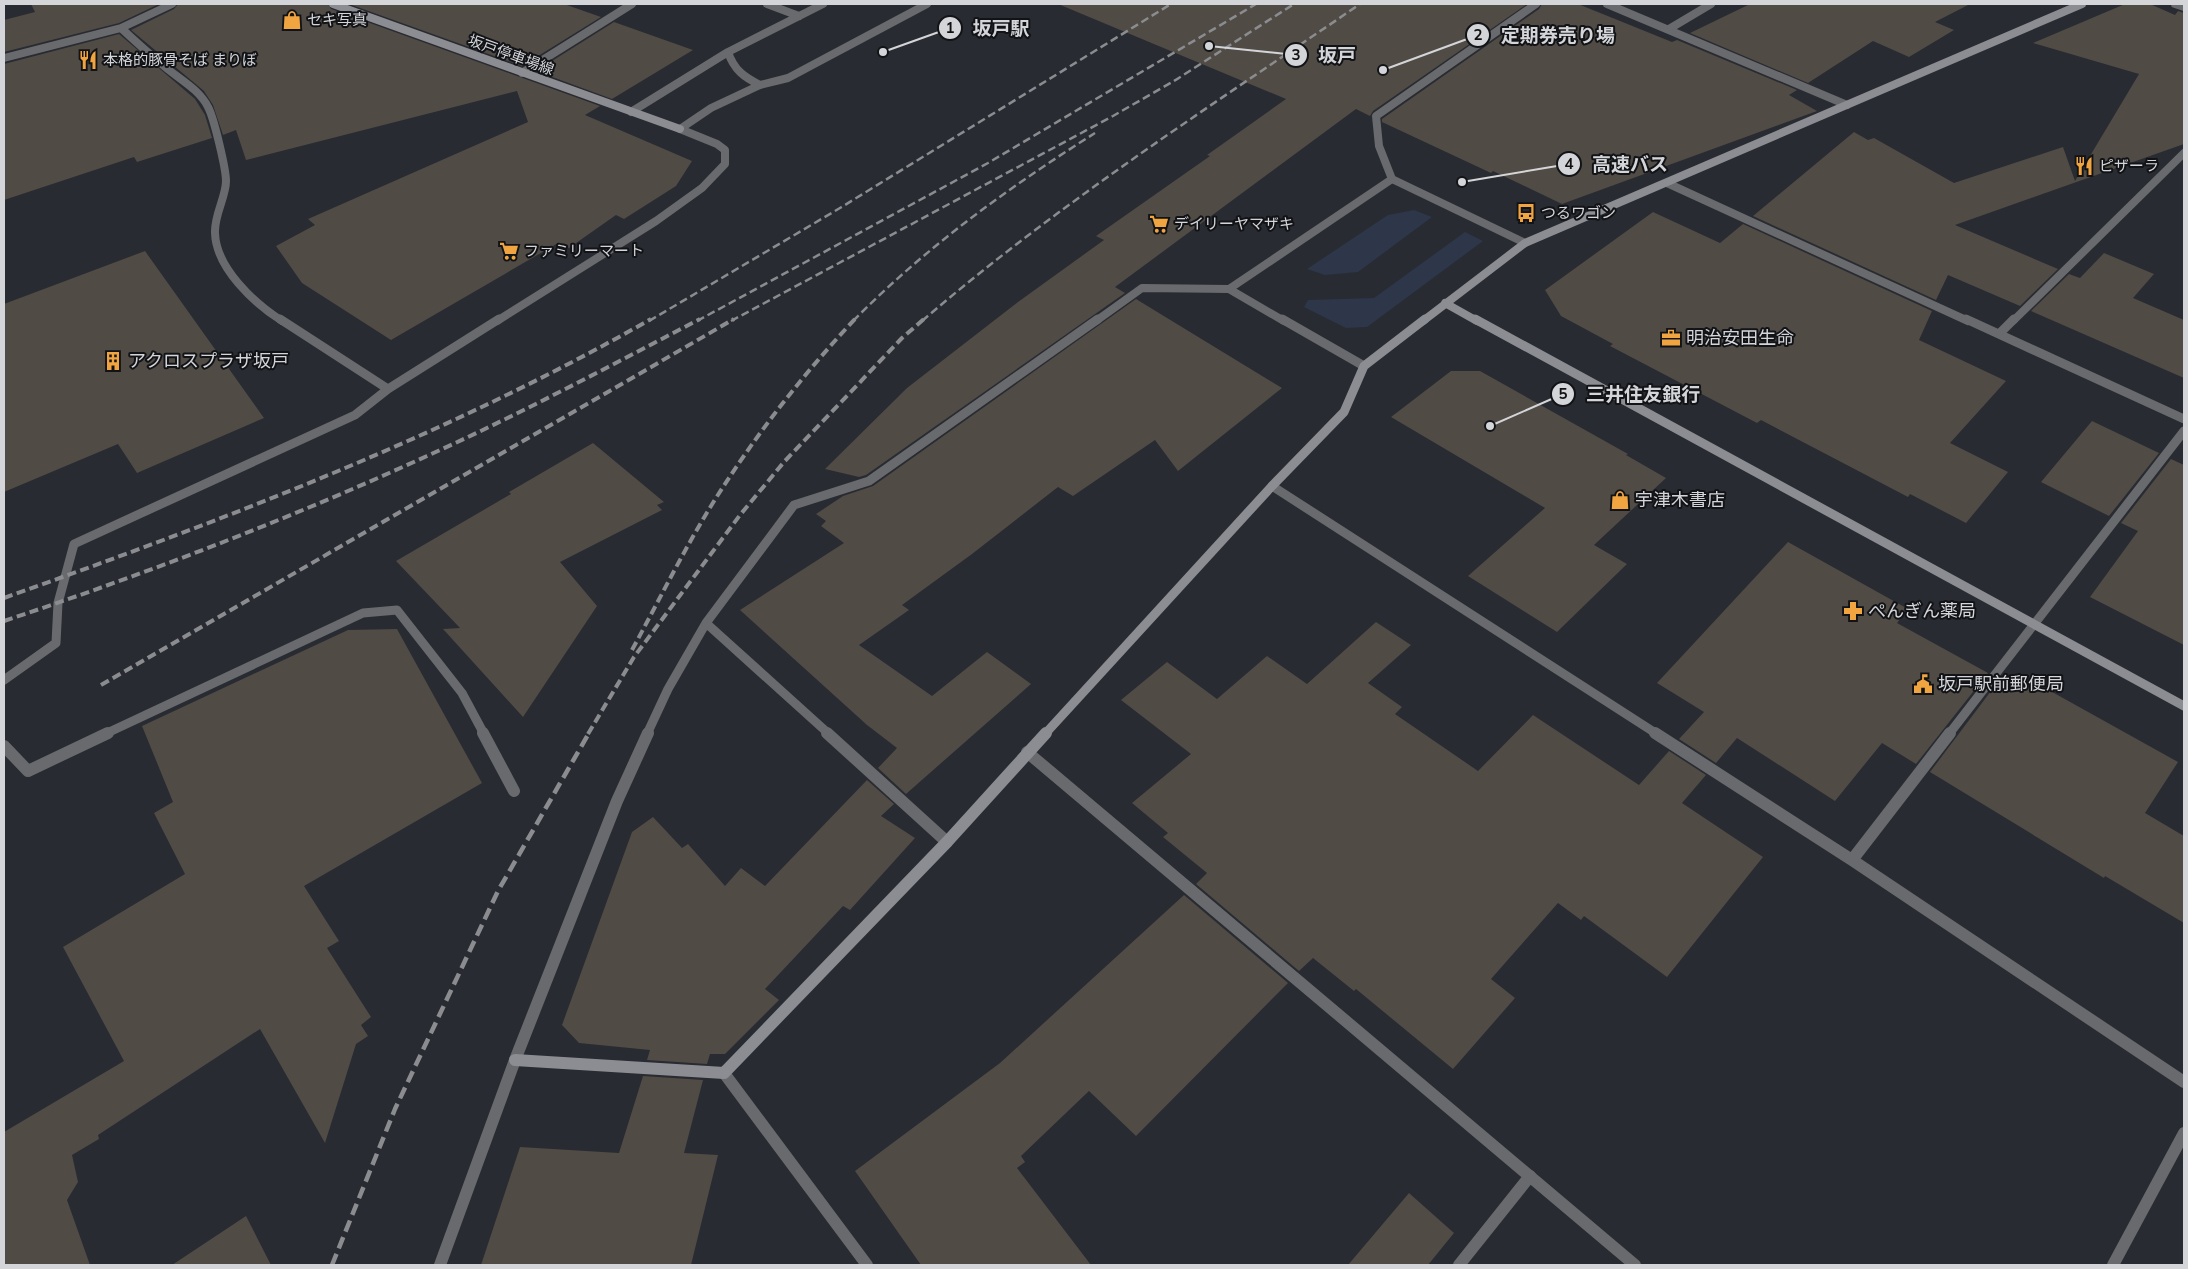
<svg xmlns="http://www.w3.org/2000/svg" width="2188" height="1269" viewBox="0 0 2188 1269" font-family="Mulish,'Noto Sans JP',sans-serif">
	<rect width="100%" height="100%" fill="#282b31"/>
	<path fill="#2e364a" d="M 1414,210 L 1432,217 L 1358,272 L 1325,275 L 1307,269 L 1388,215 Z
		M 1465,232 L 1483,241 L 1367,327 L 1346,328 L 1304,307 L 1308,300 L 1374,298 Z"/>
	<path fill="#504b45" d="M 31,4 L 159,4 L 119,23 L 4,52 L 4,20 L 35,12 Z
		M 178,4 L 328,4 L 331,9 L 600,106 L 585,115 L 692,161 L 676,186 L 624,219 L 616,215 L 569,248 L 558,243 L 391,340 L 302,283 L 276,246 L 315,225 L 308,219 L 528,122 L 517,91 L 246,160 L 236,130 L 223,135 L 213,105 L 204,91 L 131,30 L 174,9 Z
		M 349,4 L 564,4 L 601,17 L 522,66 Z
		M 1058,4 L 1527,4 L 1373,111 L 1370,116 L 1356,109 L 1115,287 L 1125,293 L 866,475 L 859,477 L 825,469 L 907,388 L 1018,302 L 1104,240 L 1096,236 L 1210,156 L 1207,155 L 1286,99 Z
		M 1542,4 L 1578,4 L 1672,42 L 1677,40 L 1797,90 L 1789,95 L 1817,111 L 1562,204 L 1493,171 L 1491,173 L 1382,122 L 1382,119 L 1539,9 Z
		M 1750,4 L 1970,4 L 1935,22 L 1954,30 L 1909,57 L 1873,41 L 1808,83 L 1690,33 Z
		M 2125,4 L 2150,4 L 2175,15 L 2178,11 L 2184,13 L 2184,144 L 1955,225 L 2058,269 L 2020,306 L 1948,275 L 1936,300 L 1753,216 L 1854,132 L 1868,140 L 1874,138 L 1954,183 L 2063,147 L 2075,181 L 2139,74 L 2033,43 Z
		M 614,22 L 693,50 L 612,99 L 536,71 Z
		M 119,34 L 195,99 L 205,115 L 212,138 L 137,162 L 134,157 L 4,200 L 4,64 Z
		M 1653,212 L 1720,243 L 1743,224 L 1932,311 L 1919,340 L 2006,381 L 1950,443 L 2008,472 L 1966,523 L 1910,494 L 1908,497 L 1761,420 L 1757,423 L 1610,346 L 1613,344 L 1561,316 L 1545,290 Z
		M 145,251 L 264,418 L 137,473 L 118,444 L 4,492 L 4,304 Z
		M 2104,253 L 2154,274 L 2133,298 L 2184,320 L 2184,378 L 2031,311 L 2069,274 L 2080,278 Z
		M 1136,299 L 1282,388 L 1178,471 L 1155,440 L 1073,496 L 1058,487 L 972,554 L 902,605 L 909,610 L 859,645 L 932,696 L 987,652 L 1031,684 L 906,794 L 878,768 L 897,748 L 867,725 L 740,610 L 844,543 L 821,526 L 826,521 L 816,514 L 843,496 L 873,486 Z
		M 1451,371 L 1480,371 L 1628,454 L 1626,455 L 1666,478 L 1594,545 L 1627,564 L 1557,632 L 1468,576 L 1545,508 L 1391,417 Z
		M 2092,421 L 2159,453 L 2109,516 L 2041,482 Z
		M 593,443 L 664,502 L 657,505 L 662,510 L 560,562 L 597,606 L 523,717 L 443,629 L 460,628 L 396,561 L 511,494 L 509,492 Z
		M 2171,459 L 2184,465 L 2184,645 L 2090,597 L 2138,531 L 2121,523 Z
		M 1788,542 L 1908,609 L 1897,623 L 1988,673 L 1916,764 L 1882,743 L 1835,801 L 1737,738 L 1716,763 L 1679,739 L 1704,712 L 1657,683 Z
		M 1376,622 L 1411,645 L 1368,683 L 1402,707 L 1395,714 L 1478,771 L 1533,715 L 1639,785 L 1669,751 L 1706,775 L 1682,803 L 1763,857 L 1667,977 L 1584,916 L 1581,920 L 1558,903 L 1491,979 L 1515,998 L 1453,1069 L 1356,989 L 1354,991 L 1313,958 L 1299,971 L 1196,884 L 1207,873 L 1163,837 L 1168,833 L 1132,803 L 1191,754 L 1121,700 L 1167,662 L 1217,699 L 1267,656 L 1307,684 Z
		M 397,629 L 482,783 L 304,886 L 339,941 L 327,948 L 371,1017 L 361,1025 L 368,1036 L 356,1044 L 325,1143 L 260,1029 L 98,1135 L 99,1139 L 72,1155 L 78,1182 L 67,1200 L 90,1265 L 4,1265 L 4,1132 L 124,1061 L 63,947 L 185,874 L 154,813 L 173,802 L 142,726 L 348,630 Z
		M 2000,679 L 2020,690 L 2029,679 L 2178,762 L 2145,813 L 2184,836 L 2184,923 L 2105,876 L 2104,878 L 1930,772 Z
		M 867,780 L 894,804 L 881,816 L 915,838 L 850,910 L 843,906 L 765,989 L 779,1000 L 725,1054 L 710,1054 L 707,1064 L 647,1060 L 650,1050 L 579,1043 L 562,1025 L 632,832 L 653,817 L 682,848 L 688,844 L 725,886 L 741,868 L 765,886 Z
		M 1184,895 L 1288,983 L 1136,1136 L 1089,1091 L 1021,1156 L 1025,1162 L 1017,1168 L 1091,1265 L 921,1265 L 855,1171 L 1000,1063 Z
		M 643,1076 L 703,1080 L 684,1153 L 718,1155 L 691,1265 L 481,1265 L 520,1147 L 619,1153 Z
		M 1409,1193 L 1454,1233 L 1428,1265 L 1348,1265 Z
		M 246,1216 L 271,1265 L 172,1265 Z"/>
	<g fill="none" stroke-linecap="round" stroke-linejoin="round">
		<path stroke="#686a6d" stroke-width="12" d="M 1459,1265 L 1530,1176"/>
		<path stroke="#686a6d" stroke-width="8" d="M 172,4 L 121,28 C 135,41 149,54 164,66 C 179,79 199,89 208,107 C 214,118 226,169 226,181 C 226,197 214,215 215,233 C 216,268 254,303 282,321
			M 767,4 L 799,16
			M 1607,4 L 1847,105
			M 2175,4 L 2184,7
			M 1669,29 L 1711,4
			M 728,52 C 734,70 744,77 760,85
			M 4,58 L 121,28
			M 522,73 L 632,4
			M 631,112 L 728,52 L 823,4
			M 680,129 L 711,108 L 760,85 L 788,78 L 927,4
			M 1667,183 L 1968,321
			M 1525,243 L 1392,179 L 1379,146 L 1376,116 L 1536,4
			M 497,321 L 656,221 L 702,188 L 725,164 L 725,150 L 717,144 L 680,129
			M 1096,321 L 1142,288 L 1229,289
			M 1284,321 L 1229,289 L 1392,179
			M 2013,321 L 2184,153"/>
		<path stroke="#686a6d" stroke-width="9" d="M 280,319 L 388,389
			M 1282,319 L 1364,366
			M 1966,319 L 2184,419
			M 1999,334 L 2014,319
			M 1272,486 L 1657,734
			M 706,623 L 829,734
			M 4,680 L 56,643 L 58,603 L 74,544 L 355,415 L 388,389 L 499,319
			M 105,734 L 363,613 L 397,610 L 462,693 L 484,734
			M 647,734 L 668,689 L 706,623 L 794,505 L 869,481 L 1098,319
			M 1949,734 L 2184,431"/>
		<path stroke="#686a6d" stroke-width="12" d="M 483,733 L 514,791
			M 827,733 L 947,842
			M 1655,733 L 1852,860 L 2184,1082
			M 4,746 L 28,771 L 108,733
			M 1027,752 L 1635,1265
			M 1852,860 L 1950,733
			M 724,1073 L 867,1265
			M 440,1265 L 515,1060 L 617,801 L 648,733
			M 2113,1265 L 2184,1133"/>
		<path stroke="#8b8d92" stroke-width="8" d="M 333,4 L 680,129
			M 1445,303 L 1477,321
			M 1423,321 L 1525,243 L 2082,4"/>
		<path stroke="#8b8d92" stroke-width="9" d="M 1475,319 L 2184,706
			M 1045,734 L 1272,486 L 1344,412 L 1364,366 L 1425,319"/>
		<path stroke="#8b8d92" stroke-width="12" d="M 515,1060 L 724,1073 L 947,842 L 1046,733"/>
		<path stroke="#8a8c90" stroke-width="2.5" stroke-dasharray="8 4" stroke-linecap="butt" d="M 1174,81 L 1294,4
			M 649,321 L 840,208 L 1171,4
			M 697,321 L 988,163 L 1256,4
			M 731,321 L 1113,116 L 1179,78
			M 853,321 C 926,247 1008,188 1095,133
			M 922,321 C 1059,203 1211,106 1360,4"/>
		<path stroke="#8a8c90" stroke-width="4" stroke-dasharray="9 4.5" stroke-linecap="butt" d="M 4,598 C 226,519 446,436 651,319
			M 4,621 C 148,573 289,519 427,456 C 520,414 610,366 700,319
			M 632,650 C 662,595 689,539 723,487 C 762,427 806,371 855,319
			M 101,685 L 734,319
			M 588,734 L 634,657 L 740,515 L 784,462 L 902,338 L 924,319"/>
		<path stroke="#8a8c90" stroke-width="4.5" stroke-dasharray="12 6" stroke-linecap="butt" d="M 332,1265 L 395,1109 L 498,891 L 589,733"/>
	</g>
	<defs>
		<g id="shop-bare" transform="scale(1.5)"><path d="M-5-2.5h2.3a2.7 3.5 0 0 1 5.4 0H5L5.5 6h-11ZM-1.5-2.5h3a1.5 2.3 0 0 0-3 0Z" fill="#f1a540" stroke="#121316" stroke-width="2.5" paint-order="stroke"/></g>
		<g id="restaurant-bare" transform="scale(1.5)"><path d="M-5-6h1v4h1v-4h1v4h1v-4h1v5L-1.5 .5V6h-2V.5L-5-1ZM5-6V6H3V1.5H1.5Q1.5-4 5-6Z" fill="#f1a540" stroke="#121316" stroke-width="2.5" paint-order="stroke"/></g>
		<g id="bus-bare" transform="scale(1.5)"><path d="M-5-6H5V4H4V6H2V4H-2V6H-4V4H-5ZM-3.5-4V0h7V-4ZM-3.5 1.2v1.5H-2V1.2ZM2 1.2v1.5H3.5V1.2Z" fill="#f1a540" stroke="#121316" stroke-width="2.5" paint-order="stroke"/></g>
		<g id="supermarket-bare" transform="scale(1.5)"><path d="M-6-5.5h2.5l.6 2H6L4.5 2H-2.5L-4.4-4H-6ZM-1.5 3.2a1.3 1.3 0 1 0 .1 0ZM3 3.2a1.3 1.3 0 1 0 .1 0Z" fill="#f1a540" stroke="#121316" stroke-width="2.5" paint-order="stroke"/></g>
		<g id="office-bare" transform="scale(1.5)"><path d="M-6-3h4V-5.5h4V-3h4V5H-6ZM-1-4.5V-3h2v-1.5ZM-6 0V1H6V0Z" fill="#f1a540" stroke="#121316" stroke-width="2.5" paint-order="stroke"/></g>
		<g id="building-bare" transform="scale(1.5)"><path d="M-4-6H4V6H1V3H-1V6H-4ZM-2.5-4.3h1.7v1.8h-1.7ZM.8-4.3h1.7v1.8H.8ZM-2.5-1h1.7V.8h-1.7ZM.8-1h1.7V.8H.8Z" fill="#f1a540" stroke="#121316" stroke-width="2.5" paint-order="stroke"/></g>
		<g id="pharmacy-bare" transform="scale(1.5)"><path d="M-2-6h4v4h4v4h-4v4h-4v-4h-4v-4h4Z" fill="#f1a540" stroke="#121316" stroke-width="2.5" paint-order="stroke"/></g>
		<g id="civic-bare" transform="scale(1.5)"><path d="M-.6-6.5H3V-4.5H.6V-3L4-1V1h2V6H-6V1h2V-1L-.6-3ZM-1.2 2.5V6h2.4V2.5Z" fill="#f1a540" stroke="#121316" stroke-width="2.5" paint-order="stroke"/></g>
	</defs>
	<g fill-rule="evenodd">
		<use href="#shop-bare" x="292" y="20"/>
		<use href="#restaurant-bare" x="88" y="60"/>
		<use href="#restaurant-bare" x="2084" y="166"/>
		<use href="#bus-bare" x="1526" y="213"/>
		<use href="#supermarket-bare" x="1159" y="224"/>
		<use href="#supermarket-bare" x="509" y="251"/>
		<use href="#office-bare" x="1671" y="338"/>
		<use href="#building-bare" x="113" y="361"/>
		<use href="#shop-bare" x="1620" y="500"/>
		<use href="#pharmacy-bare" x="1853" y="611"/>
		<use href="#civic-bare" x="1923" y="684"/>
	</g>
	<g text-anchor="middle" stroke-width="4" stroke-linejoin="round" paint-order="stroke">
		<g font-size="15" fill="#d4d5d9" stroke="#121316" text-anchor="start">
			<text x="307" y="25">セキ写真</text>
			<text x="103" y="65">本格的豚骨そば まりぼ</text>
			<text x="2099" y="171">ピザーラ</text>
			<text x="1541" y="218">つるワゴン</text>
			<text x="1174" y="229">デイリーヤマザキ</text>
			<text x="524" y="256">ファミリーマート</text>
		</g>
		<g font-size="15" fill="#d4d5d9" stroke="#121316">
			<text transform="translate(511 55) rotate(20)" y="5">坂戸停車場線</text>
		</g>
		<g font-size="18" fill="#d4d5d9" stroke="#121316" text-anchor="start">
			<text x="1686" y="344">明治安田生命</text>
			<text x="128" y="367">アクロスプラザ坂戸</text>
			<text x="1635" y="506">宇津木書店</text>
			<text x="1868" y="617">ぺんぎん薬局</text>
			<text x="1938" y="690">坂戸駅前郵便局</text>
		</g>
	</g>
	<path fill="none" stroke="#d4d5d9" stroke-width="2" d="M883 52L950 28M1383 70L1478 35M1209 46L1296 55M1462 182L1569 164M1490 426L1563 394"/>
	<g fill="#d4d5d9" stroke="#121316" stroke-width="2">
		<circle cx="883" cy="52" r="5"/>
		<circle cx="1383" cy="70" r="5"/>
		<circle cx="1209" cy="46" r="5"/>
		<circle cx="1462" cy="182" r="5"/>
		<circle cx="1490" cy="426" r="5"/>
		<circle cx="950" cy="28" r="12"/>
		<circle cx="1478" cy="35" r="12"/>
		<circle cx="1296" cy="55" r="12"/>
		<circle cx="1569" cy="164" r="12"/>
		<circle cx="1563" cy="394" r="12"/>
	</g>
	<g font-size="15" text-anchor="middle" font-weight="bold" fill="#111">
		<text x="950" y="33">1</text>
		<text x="1478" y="40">2</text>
		<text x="1296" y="60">3</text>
		<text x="1569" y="169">4</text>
		<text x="1563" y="399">5</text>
	</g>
	<g font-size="19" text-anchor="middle" font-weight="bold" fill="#d4d5d9" stroke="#121316" stroke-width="4" stroke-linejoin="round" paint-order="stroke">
		<text x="1001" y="35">坂戸駅</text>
		<text x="1558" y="42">定期券売り場</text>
		<text x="1337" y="62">坂戸</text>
		<text x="1630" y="171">高速バス</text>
		<text x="1643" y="401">三井住友銀行</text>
	</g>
	<rect width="2188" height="1269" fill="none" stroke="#d4d5d9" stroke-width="10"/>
</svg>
